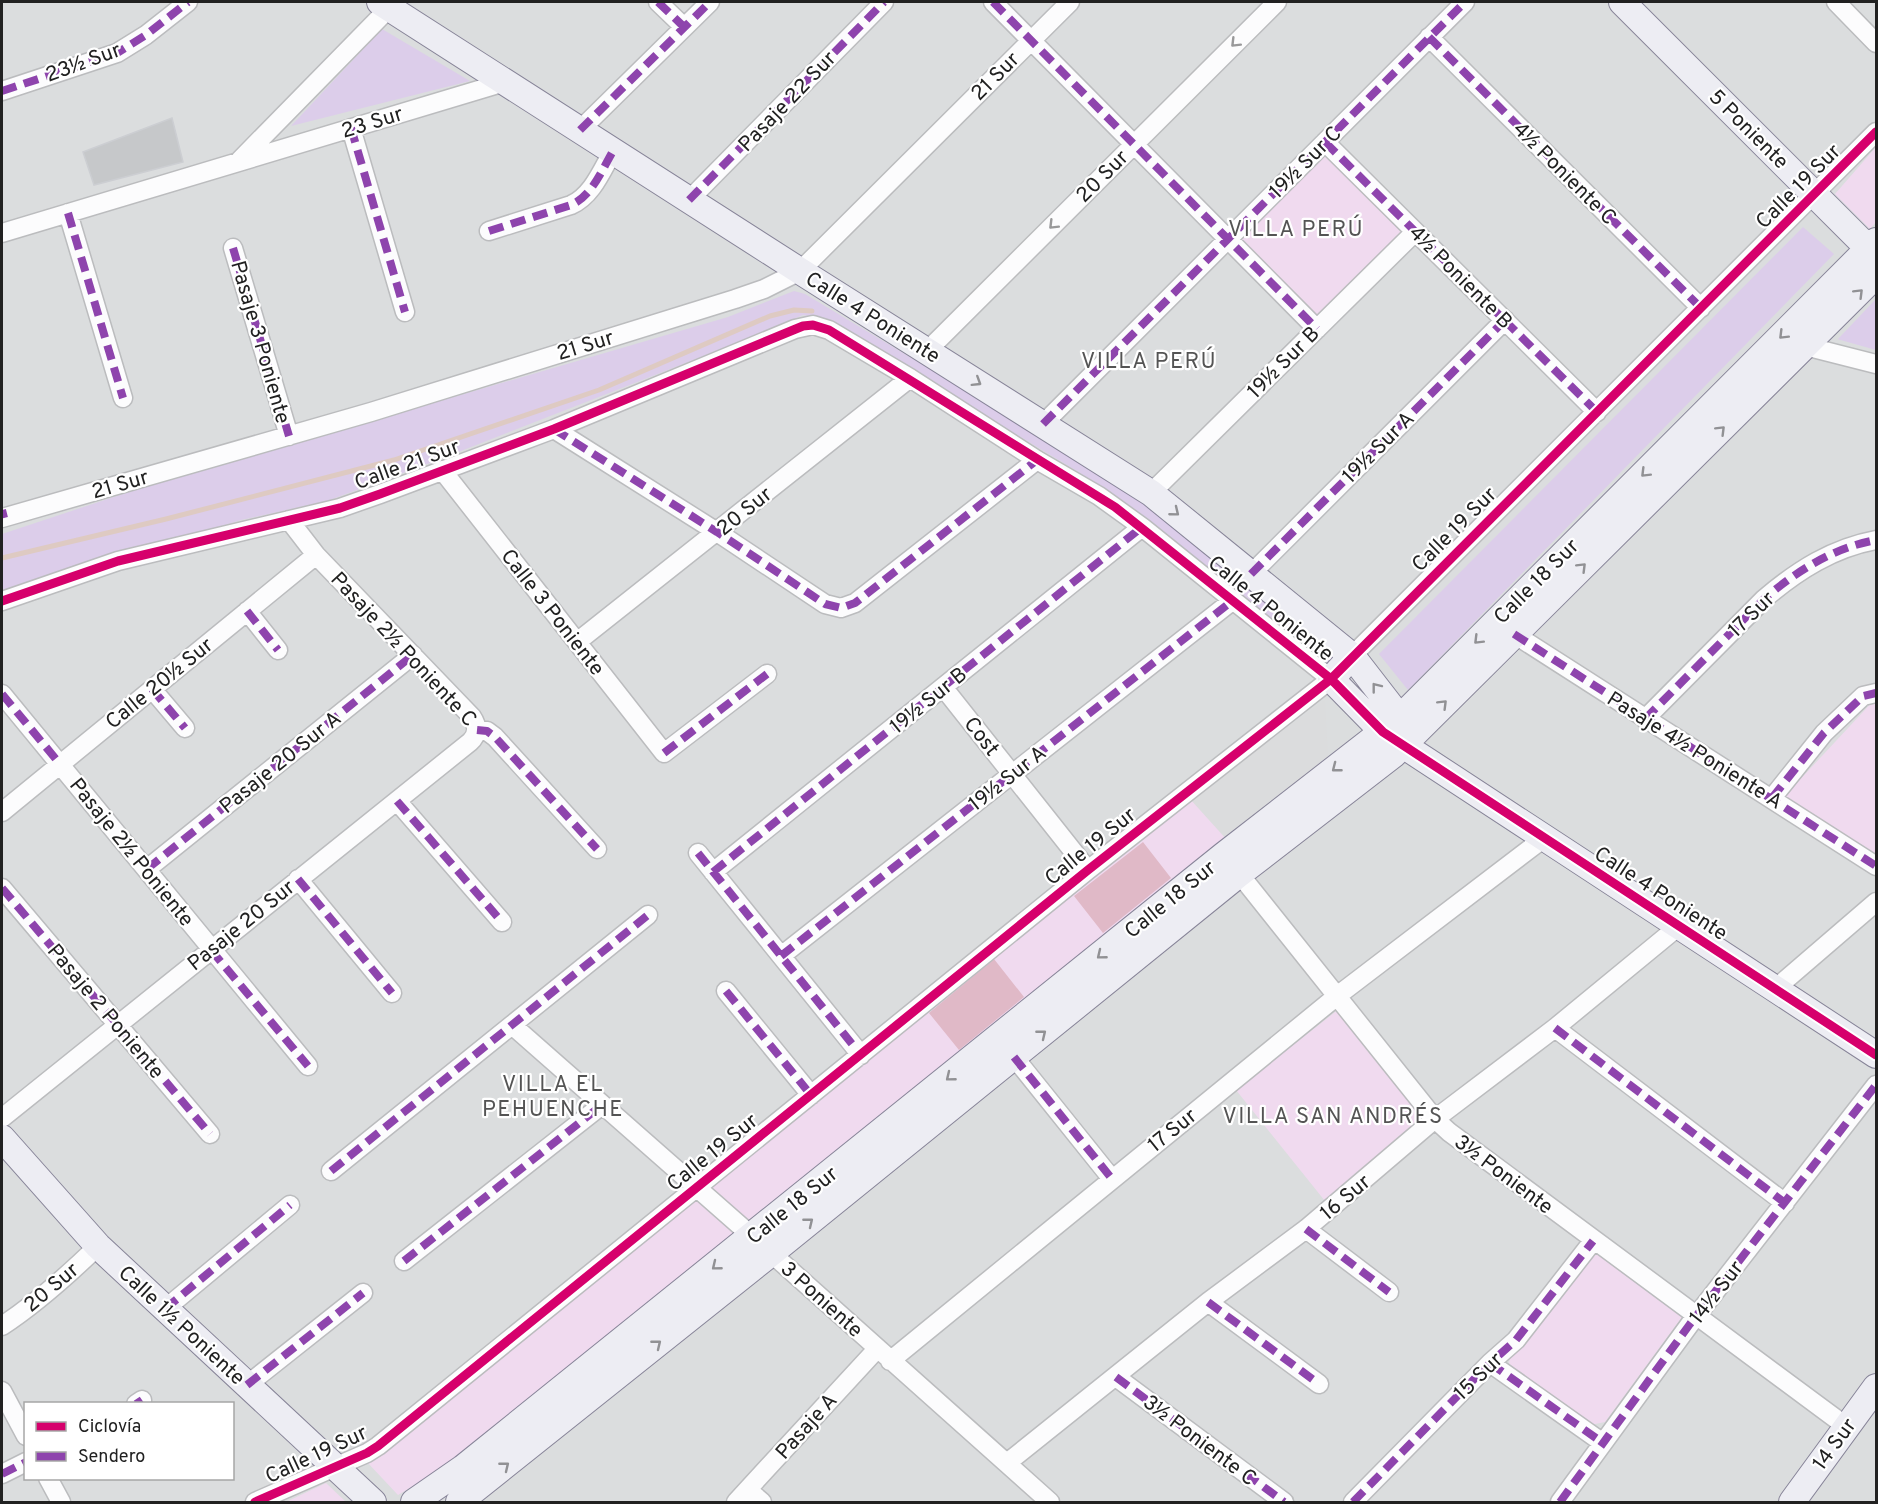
<svg xmlns="http://www.w3.org/2000/svg" width="1878" height="1504" viewBox="0 0 1878 1504" font-family="Overpass,sans-serif">
	<rect width="100%" height="100%" fill="#eaecef"/>
	<path fill="#dbddde" fill-rule="evenodd" d="M 2,2 L 1876,2 L 1876,1502 L 2,1502 ZM 26,1404 L 232,1404 L 232,1478 L 26,1478 Z"/>
	<path fill="#dbdcdd" d="M 1325,700 L 1328,757 L 1227,840 L 1190,799 Z"/>
	<path fill="#dccdea" d="M 382,29 L 470,81 L 291,126 Z
		M 1803,227 L 1834,254 L 1408,690 L 1379,654 Z
		M 794,291 L 805,294 L 1146,499 L 1335,656 L 1328,664 L 1134,509 L 1075,470 L 827,320 L 803,315 L 742,341 L 438,460 L 327,501 L 241,520 L 2,594 L 2,534 L 135,490 L 728,317 Z
		M 1876,299 L 1876,350 L 1837,339 L 1838,339 Z"/>
	<path fill="#f0daef" d="M 1876,147 L 1876,222 L 1870,229 L 1835,194 Z
		M 1328,150 L 1412,234 L 1319,327 L 1235,243 Z
		M 1876,698 L 1876,861 L 1781,800 Z
		M 1190,799 L 1227,840 L 750,1219 L 482,1440 L 435,1473 L 398,1495 L 367,1462 Z
		M 1339,1009 L 1419,1109 L 1415,1124 L 1325,1201 L 1236,1090 Z
		M 1594,1252 L 1682,1317 L 1605,1422 L 1590,1425 L 1509,1366 L 1510,1355 Z
		M 326,1483 L 346,1502 L 286,1502 Z"/>
	<path fill="#e0b9c7" d="M 1143,842 L 1171,878 L 1103,933 L 1074,896 Z
		M 994,959 L 1024,997 L 959,1050 L 929,1013 Z"/>
	<g fill="none" stroke-linecap="round" stroke-linejoin="round">
		<path stroke="#decac2" stroke-width="5" d="M 2,558 L 166,519 L 394,460 L 599,390 L 770,316 L 794,310 L 812,311"/>
	</g>
	<path fill="#c6c8ca" stroke="#ccced2" stroke-width="1.5" d="M 172,118 L 183,162 L 94,185 L 83,152 Z"/>
	<g fill="none" stroke-linecap="round" stroke-linejoin="round">
		<g stroke="#bbbcbe" stroke-width="21">
			<path id="street" d="M 658,2 L 684,27
				M 993,2 L 1317,329
				M 1836,2 L 1876,43
				M 1429,37 L 1701,308
				M 2,91 L 117,53 L 146,35 L 188,2
				M 351,128 L 405,312
				M 580,130 L 710,2
				M 1325,142 L 1597,412
				M 240,160 L 395,2
				M 689,200 L 884,2
				M 68,213 L 123,398
				M 489,231 L 571,205 C 592,196 602,170 613,151
				M 2,233 L 505,82
				M 233,248 L 289,436
				M 1805,346 L 1876,364
				M 927,351 L 1277,2
				M 1043,424 L 1465,2
				M 554,429 L 717,532 L 825,604 L 841,608 L 855,603 L 1037,460
				M 442,470 L 664,753 L 767,674
				M 1151,493 L 1415,232
				M 2,518 L 371,412 L 735,299 L 764,289 L 800,271 L 1070,2
				M 1251,574 L 1505,320
				M 2,601 L 118,561 L 340,508 L 380,494 L 554,429 L 795,329 L 813,325 L 829,330 L 910,378 L 1037,460 L 1099,496 L 1142,527 L 1331,679 L 1088,870 L 378,1446 L 367,1453 L 255,1502
				M 247,611 L 278,650
				M 1514,634 L 1876,866
				M 577,642 L 910,378
				M 1352,656 L 1876,132
				M 943,687 L 1088,870
				M 152,689 L 185,728
				M 2,694 L 308,1066
				M 1645,719 L 1764,599 C 1798,570 1833,548 1876,540
				M 477,730 L 487,731 L 495,737 L 597,849
				M 1772,798 L 1824,733 L 1863,696 L 1876,693
				M 397,801 L 502,922
				M 2,812 L 316,555
				M 698,853 L 861,1055
				M 1233,866 L 1435,1119 L 1449,1132 L 1847,1427
				M 147,869 L 413,655
				M 713,872 L 1142,527
				M 298,879 L 392,993
				M 2,888 L 210,1134
				M 781,956 L 1232,601
				M 1775,989 L 1876,902
				M 726,991 L 811,1095
				M 512,1025 L 771,1253 L 1050,1502
				M 1555,1028 L 1785,1203
				M 1014,1057 L 1112,1179
				M 2,1118 L 470,742 C 478,735 478,726 472,717 L 316,555 L 289,520
				M 331,1171 L 648,915
				M 1306,1229 L 1389,1292
				M 404,1261 L 602,1105
				M 1208,1302 L 1319,1384
				M 165,1309 L 290,1205
				M 2,1326 C 37,1303 68,1275 98,1246
				M 890,1361 L 1337,996 L 1544,838
				M 1490,1363 L 1603,1443
				M 1116,1377 L 1284,1502
				M 247,1385 L 363,1293
				M 2,1391 L 26,1436
				M 136,1404 L 142,1400
				M 1007,1463 L 1208,1302 L 1306,1229 L 1435,1119 L 1555,1028 L 1679,926
				M 2,1474 L 26,1462
				M 48,1478 L 61,1502
				M 748,1490 L 762,1502
				M 736,1502 L 877,1349
				M 1353,1502 L 1490,1363 L 1516,1340 L 1593,1241
				M 1560,1502 L 1690,1324 L 1876,1085"/>
		</g>
		<g stroke="#878498" stroke-width="28">
			<path id="secondary" d="M 380,2 L 800,271 L 1151,493 L 1352,656 L 1400,718 L 1401,733
				M 1622,2 L 1876,256
				M 1352,656 L 1331,679 L 1383,732 L 1876,1055
				M 2,1138 L 98,1246 L 373,1502
				M 414,1502 L 463,1468 L 1224,855 L 1400,718 L 1876,241
				M 459,1502 L 771,1253 L 1239,874 L 1393,755 L 1876,275
				M 1792,1502 L 1876,1387"/>
		</g>
		<use href="#street" stroke="#fcfcfd" stroke-width="18"/>
		<use href="#secondary" stroke="#ededf3" stroke-width="26"/>
		<path stroke="#8e44ad" stroke-width="8" stroke-dasharray="15 8" stroke-linecap="butt" d="M 658,2 L 684,27
			M 993,2 L 1317,329
			M 1429,37 L 1701,308
			M 2,91 L 117,53 L 146,35 L 188,2
			M 351,128 L 405,312
			M 580,130 L 710,2
			M 1325,142 L 1597,412
			M 689,200 L 884,2
			M 68,213 L 123,398
			M 489,231 L 571,205 C 592,196 602,170 613,151
			M 233,248 L 289,436
			M 1043,424 L 1465,2
			M 554,429 L 717,532 L 825,604 L 841,608 L 855,603 L 1037,460
			M 2,510 L 4,518
			M 1251,574 L 1505,320
			M 247,611 L 278,650
			M 1514,634 L 1876,866
			M 152,689 L 185,728
			M 2,694 L 60,764
			M 1645,719 L 1764,599 C 1798,570 1833,548 1876,540
			M 477,730 L 487,731 L 495,737 L 597,849
			M 664,753 L 767,674
			M 1772,798 L 1824,733 L 1863,696 L 1876,693
			M 397,801 L 502,922
			M 698,853 L 861,1055
			M 147,869 L 413,655
			M 713,872 L 1142,527
			M 298,879 L 392,993
			M 2,888 L 210,1134
			M 211,950 L 308,1066
			M 781,956 L 1232,601
			M 726,991 L 811,1095
			M 1555,1028 L 1785,1203
			M 1014,1057 L 1112,1179
			M 331,1171 L 648,915
			M 1306,1229 L 1389,1292
			M 404,1261 L 602,1105
			M 1208,1302 L 1319,1384
			M 165,1309 L 290,1205
			M 1490,1363 L 1603,1443
			M 1116,1377 L 1284,1502
			M 247,1385 L 363,1293
			M 136,1404 L 142,1400
			M 2,1474 L 26,1462
			M 1353,1502 L 1490,1363 L 1516,1340 L 1593,1241
			M 1560,1502 L 1690,1324 L 1876,1085"/>
		<g stroke="#fff" stroke-width="13">
			<path id="cycleway" d="M 2,601 L 118,561 L 340,508 L 380,494 L 554,429 L 803,326 L 813,325 L 829,330 L 1115,507 L 1331,679 L 1383,732 L 1876,1055
				M 255,1502 L 367,1453 L 378,1446 L 1088,870 L 1331,679 L 1876,132"/>
		</g>
		<use href="#cycleway" stroke="#d6006c" stroke-width="9"/>
	</g>
	<defs><path id="oneway-chevron" d="M-2-3.5L2.5 0L-2 3.5" fill="none" stroke-width="1.6" stroke-linecap="round" stroke-linejoin="round" transform="scale(1.5)"/></defs>
	<g stroke="#99999a">
		<use href="#oneway-chevron" transform="translate(1235 43) rotate(135)"/>
		<use href="#oneway-chevron" transform="translate(1053 225) rotate(135)"/>
	</g>
	<g stroke="#919194">
		<use href="#oneway-chevron" transform="translate(1859 293) rotate(-45)"/>
		<use href="#oneway-chevron" transform="translate(1783 335) rotate(135)"/>
		<use href="#oneway-chevron" transform="translate(977 382) rotate(32)"/>
		<use href="#oneway-chevron" transform="translate(1721 430) rotate(-45)"/>
		<use href="#oneway-chevron" transform="translate(1645 473) rotate(135)"/>
		<use href="#oneway-chevron" transform="translate(1175 512) rotate(39)"/>
		<use href="#oneway-chevron" transform="translate(1582 567) rotate(-45)"/>
		<use href="#oneway-chevron" transform="translate(1478 640) rotate(135)"/>
		<use href="#oneway-chevron" transform="translate(1376 687) rotate(-128)"/>
		<use href="#oneway-chevron" transform="translate(1443 704) rotate(-45)"/>
		<use href="#oneway-chevron" transform="translate(1336 768) rotate(142)"/>
		<use href="#oneway-chevron" transform="translate(1101 955) rotate(141)"/>
		<use href="#oneway-chevron" transform="translate(1042 1034) rotate(-39)"/>
		<use href="#oneway-chevron" transform="translate(950 1077) rotate(141)"/>
		<use href="#oneway-chevron" transform="translate(809 1222) rotate(-39)"/>
		<use href="#oneway-chevron" transform="translate(716 1266) rotate(141)"/>
		<use href="#oneway-chevron" transform="translate(657 1344) rotate(-39)"/>
		<use href="#oneway-chevron" transform="translate(505 1466) rotate(-39)"/>
	</g>
	<g text-anchor="middle" stroke-width="4.5" stroke-linejoin="round" paint-order="stroke">
		<g font-size="21" fill="#212121" stroke="#fff">
			<text transform="translate(83 62) rotate(-20)" y="7">23½ Sur</text>
			<text transform="translate(995 76) rotate(-45)" y="7">21 Sur</text>
			<text transform="translate(787 101) rotate(-46)" y="7">Pasaje 22 Sur</text>
			<text transform="translate(372 122) rotate(-17)" y="7">23 Sur</text>
			<text transform="translate(1749 129) rotate(45)" y="7">5 Poniente</text>
			<text transform="translate(1305 162) rotate(-45)" y="7">19½ Sur C</text>
			<text transform="translate(1565 173) rotate(45)" y="7">4½ Poniente C</text>
			<text transform="translate(1102 176) rotate(-45)" y="7">20 Sur</text>
			<text transform="translate(1798 186) rotate(-45)" y="7">Calle 19 Sur</text>
			<text transform="translate(1461 277) rotate(45)" y="7">4½ Poniente B</text>
			<text transform="translate(873 317) rotate(32)" y="7">Calle 4 Poniente</text>
			<text transform="translate(261 342) rotate(74)" y="7">Pasaje 3 Poniente</text>
			<text transform="translate(585 345) rotate(-17)" y="7">21 Sur</text>
			<text transform="translate(1283 362) rotate(-45)" y="7">19½ Sur B</text>
			<text transform="translate(1378 447) rotate(-45)" y="7">19½ Sur A</text>
			<text transform="translate(407 464) rotate(-20)" y="7">Calle 21 Sur</text>
			<text transform="translate(120 484) rotate(-16)" y="7">21 Sur</text>
			<text transform="translate(744 511) rotate(-39)" y="7">20 Sur</text>
			<text transform="translate(1454 529) rotate(-45)" y="7">Calle 19 Sur</text>
			<text transform="translate(1536 581) rotate(-45)" y="7">Calle 18 Sur</text>
			<text transform="translate(1271 608) rotate(39)" y="7">Calle 4 Poniente</text>
			<text transform="translate(553 612) rotate(52)" y="7">Calle 3 Poniente</text>
			<text transform="translate(1751 614) rotate(-44)" y="7">17 Sur</text>
			<text transform="translate(404 649) rotate(47)" y="7">Pasaje 2½ Poniente C</text>
			<text transform="translate(159 683) rotate(-39)" y="7">Calle 20½ Sur</text>
			<text transform="translate(928 700) rotate(-39)" y="7">19½ Sur B</text>
			<text transform="translate(982 736) rotate(52)" y="7">Cost</text>
			<text transform="translate(1695 750) rotate(32)" y="7">Pasaje 4½ Poniente A</text>
			<text transform="translate(280 762) rotate(-39)" y="7">Pasaje 20 Sur A</text>
			<text transform="translate(1007 778) rotate(-38)" y="7">19½ Sur A</text>
			<text transform="translate(1090 846) rotate(-39)" y="7">Calle 19 Sur</text>
			<text transform="translate(132 852) rotate(51)" y="7">Pasaje 2½ Poniente</text>
			<text transform="translate(1661 893) rotate(33)" y="7">Calle 4 Poniente</text>
			<text transform="translate(1170 899) rotate(-39)" y="7">Calle 18 Sur</text>
			<text transform="translate(241 925) rotate(-39)" y="7">Pasaje 20 Sur</text>
			<text transform="translate(106 1011) rotate(50)" y="7">Pasaje 2 Poniente</text>
			<text transform="translate(1172 1130) rotate(-39)" y="7">17 Sur</text>
			<text transform="translate(712 1152) rotate(-39)" y="7">Calle 19 Sur</text>
			<text transform="translate(1504 1174) rotate(37)" y="7">3½ Poniente</text>
			<text transform="translate(1345 1197) rotate(-40)" y="7">16 Sur</text>
			<text transform="translate(792 1205) rotate(-39)" y="7">Calle 18 Sur</text>
			<text transform="translate(51 1287) rotate(-40)" y="7">20 Sur</text>
			<text transform="translate(1716 1292) rotate(-52)" y="7">14½ Sur</text>
			<text transform="translate(822 1299) rotate(42)" y="7">3 Poniente</text>
			<text transform="translate(182 1325) rotate(43)" y="7">Calle 1½ Poniente</text>
			<text transform="translate(1478 1376) rotate(-44)" y="7">15 Sur</text>
			<text transform="translate(806 1426) rotate(-48)" y="7">Pasaje A</text>
			<text transform="translate(1200 1440) rotate(37)" y="7">3½ Poniente C</text>
			<text transform="translate(1834 1444) rotate(-54)" y="7">14 Sur</text>
			<text transform="translate(316 1454) rotate(-25)" y="7">Calle 19 Sur</text>
		</g>
		<g font-size="22" letter-spacing="1.5" fill="#545454" stroke="#fff">
			<text x="1296" y="236">VILLA PERÚ</text>
			<text x="1149" y="368">VILLA PERÚ</text>
			<text x="553" y="1091">VILLA EL<tspan x="553" dy="25">PEHUENCHE</tspan></text>
			<text x="1333" y="1123">VILLA SAN ANDRÉS</text>
		</g>
	</g>
	<rect width="1878" height="1504" fill="none" stroke="#212121" stroke-width="6"/>
	<rect x="24" y="1402" width="210" height="78" fill="#ffffff" stroke="#a6a6a6" stroke-width="1.5"/>
	<rect x="36" y="1422" width="30" height="9" fill="#d6006c" stroke="#a6a6a6" stroke-width="1.5"/>
	<text x="78" y="1432" font-size="18" fill="#212121">Ciclovía</text>
	<rect x="36" y="1452" width="30" height="9" fill="#8e44ad" stroke="#a6a6a6" stroke-width="1.5"/>
	<text x="78" y="1462" font-size="18" fill="#212121">Sendero</text>
</svg>
